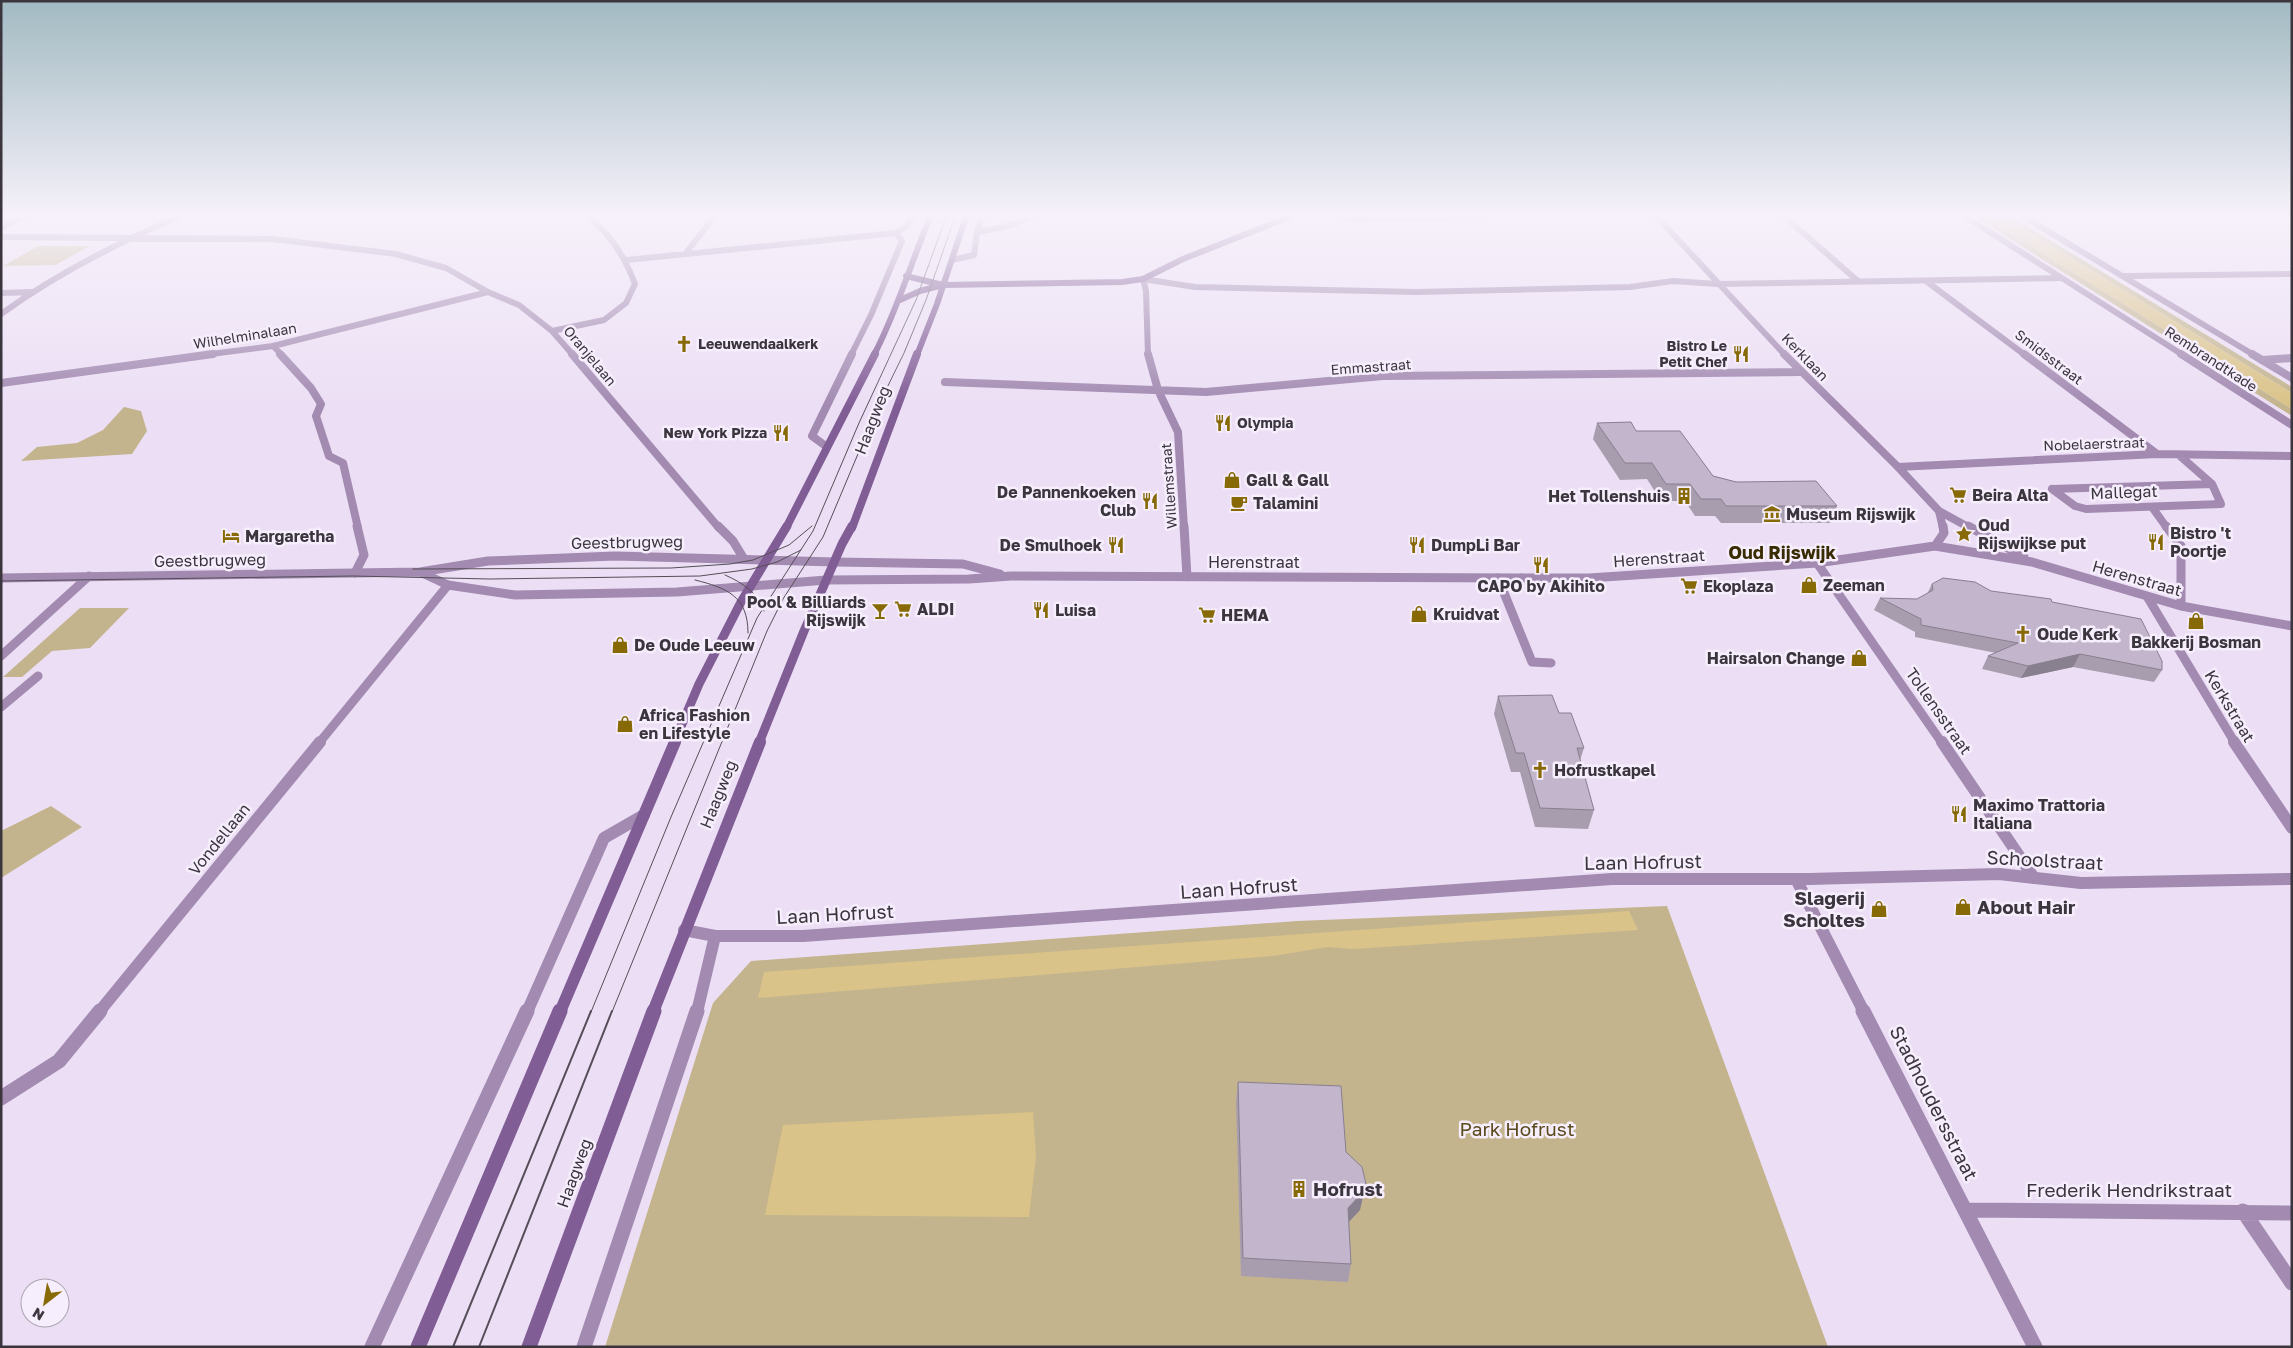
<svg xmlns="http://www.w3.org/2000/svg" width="2293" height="1348" viewBox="0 0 2293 1348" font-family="'Golos Text',sans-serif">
	<rect width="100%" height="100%" fill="#ecdff5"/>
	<path fill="#c3b48e" d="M 1975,217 L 1984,217 L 2292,409 L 2292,416 Z
		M 2004,217 L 2012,217 L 2292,387 L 2292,393 Z
		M 38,246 L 90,246 L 55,265 L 3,266 Z
		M 124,407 L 141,411 L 147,431 L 132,454 L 21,461 L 37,447 L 77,443 L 103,430 Z
		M 80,608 L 129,608 L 90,648 L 52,651 L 22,677 L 3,677 Z
		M 51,806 L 82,827 L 1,878 L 1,831 Z
		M 1667,906 L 1828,1347 L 605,1347 L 713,1003 L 751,961 L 1297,921 Z"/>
	<path fill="#dac388" d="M 1984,217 L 2004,217 L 2292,393 L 2292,409 Z
		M 1629,911 L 1638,930 L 1354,949 L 1328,947 L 1273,956 L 758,998 L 764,972 Z
		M 1033,1112 L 1036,1156 L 1029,1217 L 765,1215 L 783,1125 Z"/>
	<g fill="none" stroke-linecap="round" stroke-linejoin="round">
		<path stroke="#a28ab1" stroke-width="8" d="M 1898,467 L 1939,511 L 1970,528
			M 2152,507 L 2167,528
			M 1939,511 L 1943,528"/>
		<path stroke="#a28ab1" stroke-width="9" d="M 1968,526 L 2024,557
			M 2166,526 L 2181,546 L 2181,606
			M 1935,546 L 1944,533 L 1943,526
			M 1817,563 L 1942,743
			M 1498,578 L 1532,662 L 1551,663
			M 1521,578 L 1589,578 L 1817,563 L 1935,546 L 2032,562 L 2181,606 L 2292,626
			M 2148,598 L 2235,743"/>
		<path stroke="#a28ab1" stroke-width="12" d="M 1942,742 L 2034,878
			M 2234,742 L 2292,828"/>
		<path stroke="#a28ab1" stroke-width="6" d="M 1343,217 L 1349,219 L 1484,217
			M 1657,217 L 1785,355
			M 1785,217 L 1859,282
			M 1,228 L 22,217
			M 977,232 L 1004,227 L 1032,217
			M 1,237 L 273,239 L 396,254 L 446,268 L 488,292 L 519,305 L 552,331 L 573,355
			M 685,254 L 714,217
			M 626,260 L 896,233
			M 952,260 L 974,255 L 977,232 L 982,217
			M 2123,276 L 2292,274
			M 1926,281 L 2025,355
			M 1,293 L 32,292
			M 1,314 C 55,275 117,243 178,217
			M 552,331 L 604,320 L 626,303 L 635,284 C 625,257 611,234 588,217
			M 273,346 L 282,355
			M 203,355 L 273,346 L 488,292
			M 851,355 L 871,315 L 902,241 L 896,233 L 907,226 L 912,217
			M 1148,355 L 1146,291 L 1143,279 L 1195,287 L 1416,292 L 1630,287 L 1673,281 L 1717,284 L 2061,278"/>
		<path stroke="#a28ab1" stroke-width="8" d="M 280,354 L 311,388 L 321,404 L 316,416 L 329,456 L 343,463 L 358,528
			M 572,354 L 719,528
			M 1148,354 L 1158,390 L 1178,432 L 1184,528
			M 1784,354 L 1898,467 L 2157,454 L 2292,456
			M 2024,354 L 2157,454
			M 2262,360 L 2292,358
			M 945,382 L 1206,392 L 1383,376 L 1800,372
			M 1,383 L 213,354
			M 827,447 L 812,436 L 852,354
			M 2052,489 L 2212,484 L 2179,455
			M 2052,489 L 2075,506 L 2086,509 L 2221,504 L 2212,484"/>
		<path stroke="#a28ab1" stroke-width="9" d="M 718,526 L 733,541 L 744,559
			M 1184,526 L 1187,577
			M 835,562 L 963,564 L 1000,574
			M 355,573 L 364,555 L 357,526
			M 826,580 L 969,579 L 1011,576 L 1521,578
			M 1,656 L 89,576
			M 1,707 L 38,676
			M 319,743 L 448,585"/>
		<path stroke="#a28ab1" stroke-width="12" d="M 1796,879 L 1864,1012
			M 684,930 L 715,936 L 803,936 L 1612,879 L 1809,879 L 1999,874 L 2081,883 L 2292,879
			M 99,1012 L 320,742
			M 527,1012 L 604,838 L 644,815
			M 697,1012 L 715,936"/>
		<path stroke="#a28ab1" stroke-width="15" d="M 1863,1011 L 2035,1347
			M 1,1098 L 59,1061 L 100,1011
			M 1967,1210 L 2292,1213
			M 2243,1211 L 2292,1283
			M 372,1347 L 527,1011
			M 584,1347 L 697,1011"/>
		<path stroke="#a28ab1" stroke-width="6" d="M 1966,217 L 2183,355
			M 2024,217 L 2254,355"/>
		<path stroke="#a28ab1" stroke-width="8" d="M 2181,354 L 2292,425
			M 2252,354 L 2292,378"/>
		<path stroke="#a28ab1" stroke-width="9" d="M 420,572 L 448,585 L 515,595 L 677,592 L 826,580
			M 1,578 L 420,572 L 488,561 L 615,556 L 835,562"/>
		<path stroke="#815d96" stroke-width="6" d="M 906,276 L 943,285 L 1122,282 L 1143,279 L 1183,259 L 1289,217
			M 900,300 L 920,291 L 939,286
			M 874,355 C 897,311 911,263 930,217
			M 917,355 L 937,304 L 966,217"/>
		<path stroke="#815d96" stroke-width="8" d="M 786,528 L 875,354
			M 852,528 L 917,354"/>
		<path stroke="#815d96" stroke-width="9" d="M 674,743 L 699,684 L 741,602 L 787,526
			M 759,743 L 804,631 L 842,544 L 852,526"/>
		<path stroke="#815d96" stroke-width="12" d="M 560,1012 L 675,742
			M 653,1012 L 760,742"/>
		<path stroke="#815d96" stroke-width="15" d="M 418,1347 L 560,1011
			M 529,1347 L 654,1011"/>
		<path stroke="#554e58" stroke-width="1" d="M 413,569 L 671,568 L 730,564 L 753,560 L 789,545 L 812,526
			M 725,575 C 743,583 757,592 764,611
			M 695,580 C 727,588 748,596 748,633
			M 1,581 L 353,576 L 490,579 L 700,576 L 752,569 L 777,562 L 801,550
			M 591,1012 L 671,817 L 757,618 L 813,531 L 859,423 L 916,300 L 946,217
			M 612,1012 L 767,631 L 783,599 L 823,537 L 879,404 L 904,353 L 926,300 L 955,217"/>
		<path stroke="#554e58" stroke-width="2" d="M 453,1347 L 591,1011
			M 479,1347 L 612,1011"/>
	</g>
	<path fill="#a89daf" d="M 1597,423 L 1636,431 L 1713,476 L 1837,506 L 1830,523 L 1721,523 L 1715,516 L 1695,516 L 1685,501 L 1661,501 L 1647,479 L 1620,480 L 1593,439 Z
		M 1932,584 L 1991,591 L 2052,602 L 2162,670 L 2154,682 L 2073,667 L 2021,678 L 1982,669 L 1988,656 L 1996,653 L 1915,637 L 1915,632 L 1874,610 L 1880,598 L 1917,599 L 1927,594 Z
		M 1498,696 L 1559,713 L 1584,748 L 1580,760 L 1594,810 L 1588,829 L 1535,827 L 1520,772 L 1511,772 L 1494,714 Z
		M 1238,1082 L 1346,1152 L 1360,1210 L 1349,1222 L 1351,1264 L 1348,1282 L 1241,1276 L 1236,1101 Z"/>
	<path fill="#887f8f" d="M 2080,654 L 2073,667 L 2021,678 L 2028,666 Z
		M 1366,1184 L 1360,1210 L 1344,1227 L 1348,1208 Z"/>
	<path fill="#c3b6cc" stroke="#887f8f" d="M 1631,422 L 1636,431 L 1680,431 L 1713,476 L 1736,482 L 1816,481 L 1837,506 L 1726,506 L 1721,499 L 1701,499 L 1690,484 L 1666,484 L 1652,463 L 1625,463 L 1597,423 Z
		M 1943,578 L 1975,582 L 1991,591 L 2051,599 L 2052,602 L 2141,619 L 2162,661 L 2162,670 L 2080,654 L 2028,666 L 1988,656 L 2018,643 L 1921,625 L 1921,619 L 1880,598 L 1917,599 L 1933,590 L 1932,584 Z
		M 1552,695 L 1559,713 L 1571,713 L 1584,748 L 1577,748 L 1594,810 L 1540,808 L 1524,753 L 1516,753 L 1498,696 Z
		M 1238,1082 L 1341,1086 L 1346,1152 L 1362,1167 L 1366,1184 L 1364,1191 L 1348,1208 L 1351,1264 L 1243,1258 Z"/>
	<linearGradient id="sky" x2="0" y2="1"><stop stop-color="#a2bac2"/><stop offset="0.53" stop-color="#f6f1fa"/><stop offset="1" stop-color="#f6f1fa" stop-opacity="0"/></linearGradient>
	<rect width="2293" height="406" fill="url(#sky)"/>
	<defs>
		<g id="church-bare" transform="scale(1.35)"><path d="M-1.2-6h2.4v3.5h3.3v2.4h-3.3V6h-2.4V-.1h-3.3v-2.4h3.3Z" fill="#876905" stroke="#f6eefc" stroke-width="2.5" paint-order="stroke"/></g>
		<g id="restaurant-bare" transform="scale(1.35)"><path d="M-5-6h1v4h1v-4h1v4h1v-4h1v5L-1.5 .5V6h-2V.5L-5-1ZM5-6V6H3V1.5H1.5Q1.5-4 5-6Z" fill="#876905" stroke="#f6eefc" stroke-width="2.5" paint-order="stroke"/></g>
		<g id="shop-bare" transform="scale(1.35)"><path d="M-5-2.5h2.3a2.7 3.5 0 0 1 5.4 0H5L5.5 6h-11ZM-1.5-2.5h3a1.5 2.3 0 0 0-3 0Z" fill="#876905" stroke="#f6eefc" stroke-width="2.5" paint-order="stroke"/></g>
		<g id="supermarket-bare" transform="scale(1.35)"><path d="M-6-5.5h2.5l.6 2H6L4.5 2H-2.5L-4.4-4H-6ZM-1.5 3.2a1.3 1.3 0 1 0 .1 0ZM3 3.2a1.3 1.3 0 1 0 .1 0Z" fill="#876905" stroke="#f6eefc" stroke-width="2.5" paint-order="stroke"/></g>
		<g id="building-bare" transform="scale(1.35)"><path d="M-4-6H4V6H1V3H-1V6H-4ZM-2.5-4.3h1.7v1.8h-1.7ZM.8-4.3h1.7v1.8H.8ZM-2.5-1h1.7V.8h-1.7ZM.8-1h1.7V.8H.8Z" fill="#876905" stroke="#f6eefc" stroke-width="2.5" paint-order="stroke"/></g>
		<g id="cafe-bare" transform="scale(1.35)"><path d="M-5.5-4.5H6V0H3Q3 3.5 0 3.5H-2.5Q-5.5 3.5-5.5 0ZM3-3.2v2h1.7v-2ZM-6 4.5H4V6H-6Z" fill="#876905" stroke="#f6eefc" stroke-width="2.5" paint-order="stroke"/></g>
		<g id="museum-bare" transform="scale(1.35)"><path d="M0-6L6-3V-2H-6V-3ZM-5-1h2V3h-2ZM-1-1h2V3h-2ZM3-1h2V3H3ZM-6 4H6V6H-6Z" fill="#876905" stroke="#f6eefc" stroke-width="2.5" paint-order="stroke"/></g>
		<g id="sight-bare" transform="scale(1.35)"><path d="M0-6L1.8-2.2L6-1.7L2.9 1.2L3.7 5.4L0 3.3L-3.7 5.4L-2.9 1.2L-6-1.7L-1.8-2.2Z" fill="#876905" stroke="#f6eefc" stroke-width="2.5" paint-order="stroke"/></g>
		<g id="hotel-bare" transform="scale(1.35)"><path d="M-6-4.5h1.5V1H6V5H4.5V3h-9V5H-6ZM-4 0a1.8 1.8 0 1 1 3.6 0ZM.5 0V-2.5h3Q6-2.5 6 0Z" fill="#876905" stroke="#f6eefc" stroke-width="2.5" paint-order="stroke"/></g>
		<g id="bar-bare" transform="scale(1.35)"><path d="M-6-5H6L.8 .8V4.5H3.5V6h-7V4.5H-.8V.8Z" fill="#876905" stroke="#f6eefc" stroke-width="2.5" paint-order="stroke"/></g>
	</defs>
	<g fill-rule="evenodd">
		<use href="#church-bare" x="684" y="344"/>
		<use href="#restaurant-bare" x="1741" y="354"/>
		<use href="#restaurant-bare" x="1223" y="423"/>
		<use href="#restaurant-bare" x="781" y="433"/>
		<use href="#shop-bare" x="1232" y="480"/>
		<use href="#supermarket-bare" x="1958" y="495"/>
		<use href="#building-bare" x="1684" y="496"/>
		<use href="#restaurant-bare" x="1150" y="501"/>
		<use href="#cafe-bare" x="1239" y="503"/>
		<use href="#museum-bare" x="1772" y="514"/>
		<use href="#sight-bare" x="1964" y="534"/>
		<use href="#hotel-bare" x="231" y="536"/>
		<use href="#restaurant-bare" x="2156" y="542"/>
		<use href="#restaurant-bare" x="1116" y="545"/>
		<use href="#restaurant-bare" x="1417" y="545"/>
		<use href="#restaurant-bare" x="1541" y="565"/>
		<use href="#shop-bare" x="1809" y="585"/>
		<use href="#supermarket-bare" x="1689" y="586"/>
		<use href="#supermarket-bare" x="903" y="609"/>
		<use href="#restaurant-bare" x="1041" y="610"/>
		<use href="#bar-bare" x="880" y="611"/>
		<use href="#shop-bare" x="1419" y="614"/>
		<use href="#supermarket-bare" x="1207" y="615"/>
		<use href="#shop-bare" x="2196" y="621"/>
		<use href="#church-bare" x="2023" y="634"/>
		<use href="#shop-bare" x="620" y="645"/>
		<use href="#shop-bare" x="1859" y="658"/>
		<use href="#shop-bare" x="625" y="724"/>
		<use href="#church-bare" x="1540" y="770"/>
		<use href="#restaurant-bare" x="1959" y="814"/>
		<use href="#shop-bare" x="1963" y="907"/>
		<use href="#shop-bare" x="1879" y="909"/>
		<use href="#building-bare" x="1299" y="1189"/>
	</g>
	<g text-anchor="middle" stroke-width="5" stroke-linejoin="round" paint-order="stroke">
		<g font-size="14" fill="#3b353e" stroke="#f6eefc">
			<text transform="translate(245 336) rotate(-9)" y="5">Wilhelminalaan</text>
			<text transform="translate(590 356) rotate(50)" y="5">Oranjelaan</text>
			<text transform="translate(1805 357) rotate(46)" y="5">Kerklaan</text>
			<text transform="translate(2049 357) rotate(37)" y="5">Smidsstraat</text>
			<text transform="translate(2211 359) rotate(33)" y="5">Rembrandtkade</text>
			<text transform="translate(1371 367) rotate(-4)" y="5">Emmastraat</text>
			<text transform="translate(2094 444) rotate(-2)" y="5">Nobelaerstraat</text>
			<text transform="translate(1169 486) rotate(-94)" y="5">Willemstraat</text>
		</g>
		<g font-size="14" font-weight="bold" fill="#3b353e" stroke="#f6eefc" text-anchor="start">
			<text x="698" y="349">Leeuwendaalkerk</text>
			<text x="1727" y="351" text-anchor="end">Bistro Le<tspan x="1727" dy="16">Petit Chef</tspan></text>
			<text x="1237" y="428">Olympia</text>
			<text x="767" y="438" text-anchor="end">New York Pizza</text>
		</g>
		<g font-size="16" fill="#3b353e" stroke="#f6eefc">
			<text transform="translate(872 420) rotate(-69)" y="6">Haagweg</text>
			<text transform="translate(2124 492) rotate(-2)" y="6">Mallegat</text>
			<text transform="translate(627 542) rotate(-1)" y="6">Geestbrugweg</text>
			<text transform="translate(1659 558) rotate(-4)" y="6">Herenstraat</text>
			<text transform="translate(210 560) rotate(-1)" y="6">Geestbrugweg</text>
			<text x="1254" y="568">Herenstraat</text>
			<text transform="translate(2137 578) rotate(16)" y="6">Herenstraat</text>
			<text transform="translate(2230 706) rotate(59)" y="6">Kerkstraat</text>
			<text transform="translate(1939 711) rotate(55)" y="6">Tollensstraat</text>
			<text transform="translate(718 794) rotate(-68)" y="6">Haagweg</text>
			<text transform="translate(219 839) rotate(-51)" y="6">Vondellaan</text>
			<text transform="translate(574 1173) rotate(-70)" y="6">Haagweg</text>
		</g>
		<g font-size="16" font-weight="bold" fill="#3b353e" stroke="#f6eefc" text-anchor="start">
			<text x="1246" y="486">Gall &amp; Gall</text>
			<text x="1136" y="498" text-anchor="end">De Pannenkoeken<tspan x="1136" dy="18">Club</tspan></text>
			<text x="1972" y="501">Beira Alta</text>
			<text x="1670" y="502" text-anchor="end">Het Tollenshuis</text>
			<text x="1253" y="509">Talamini</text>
			<text x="1786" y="520">Museum Rijswijk</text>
			<text x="1978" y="531">Oud<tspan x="1978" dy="18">Rijswijkse put</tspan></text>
			<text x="2170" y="539">Bistro 't<tspan x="2170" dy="18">Poortje</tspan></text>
			<text x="245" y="542">Margaretha</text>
			<text x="1102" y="551" text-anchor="end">De Smulhoek</text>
			<text x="1431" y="551">DumpLi Bar</text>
			<text x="1823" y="591">Zeeman</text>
			<text x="1541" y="592" text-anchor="middle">CAPO by Akihito</text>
			<text x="1703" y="592">Ekoplaza</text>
			<text x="866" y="608" text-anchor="end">Pool &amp; Billiards<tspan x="866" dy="18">Rijswijk</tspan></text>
			<text x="917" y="615">ALDI</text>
			<text x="1055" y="616">Luisa</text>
			<text x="1433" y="620">Kruidvat</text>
			<text x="1221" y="621">HEMA</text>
			<text x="2037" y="640">Oude Kerk</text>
			<text x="2196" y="648" text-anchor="middle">Bakkerij Bosman</text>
			<text x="634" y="651">De Oude Leeuw</text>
			<text x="1845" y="664" text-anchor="end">Hairsalon Change</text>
			<text x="639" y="721">Africa Fashion<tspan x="639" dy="18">en Lifestyle</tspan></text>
			<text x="1554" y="776">Hofrustkapel</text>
			<text x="1973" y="811">Maximo Trattoria<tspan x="1973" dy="18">Italiana</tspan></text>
		</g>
		<g font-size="18" font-weight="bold" fill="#392b01" stroke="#f6eefc">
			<text x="1782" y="559">Oud Rijswijk</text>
		</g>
		<g font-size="19" fill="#3b353e" stroke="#f6eefc">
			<text transform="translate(2045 860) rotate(3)" y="7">Schoolstraat</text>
			<text transform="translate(1643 862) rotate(-1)" y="7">Laan Hofrust</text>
			<text transform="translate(1239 888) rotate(-4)" y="7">Laan Hofrust</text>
			<text transform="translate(835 914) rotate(-3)" y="7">Laan Hofrust</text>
			<text transform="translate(1934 1103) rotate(63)" y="7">Stadhoudersstraat</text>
			<text x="2129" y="1197">Frederik Hendrikstraat</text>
		</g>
		<g font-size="19" font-weight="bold" fill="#3b353e" stroke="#f6eefc" text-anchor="start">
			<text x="1865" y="905" text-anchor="end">Slagerij<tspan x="1865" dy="22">Scholtes</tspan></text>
			<text x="1977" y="914">About Hair</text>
			<text x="1313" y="1196">Hofrust</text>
		</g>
		<g font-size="19" fill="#5a4a1c" stroke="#f6eefc">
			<text x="1517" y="1136">Park Hofrust</text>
		</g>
	</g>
	<rect width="2293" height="1348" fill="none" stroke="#3b353e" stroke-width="5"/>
	<g transform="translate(45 1303) rotate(211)"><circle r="24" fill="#f6eefc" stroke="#aba4b0"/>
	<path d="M0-4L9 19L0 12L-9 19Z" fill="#876905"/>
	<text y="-8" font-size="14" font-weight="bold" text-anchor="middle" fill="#3b353e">N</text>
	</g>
</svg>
